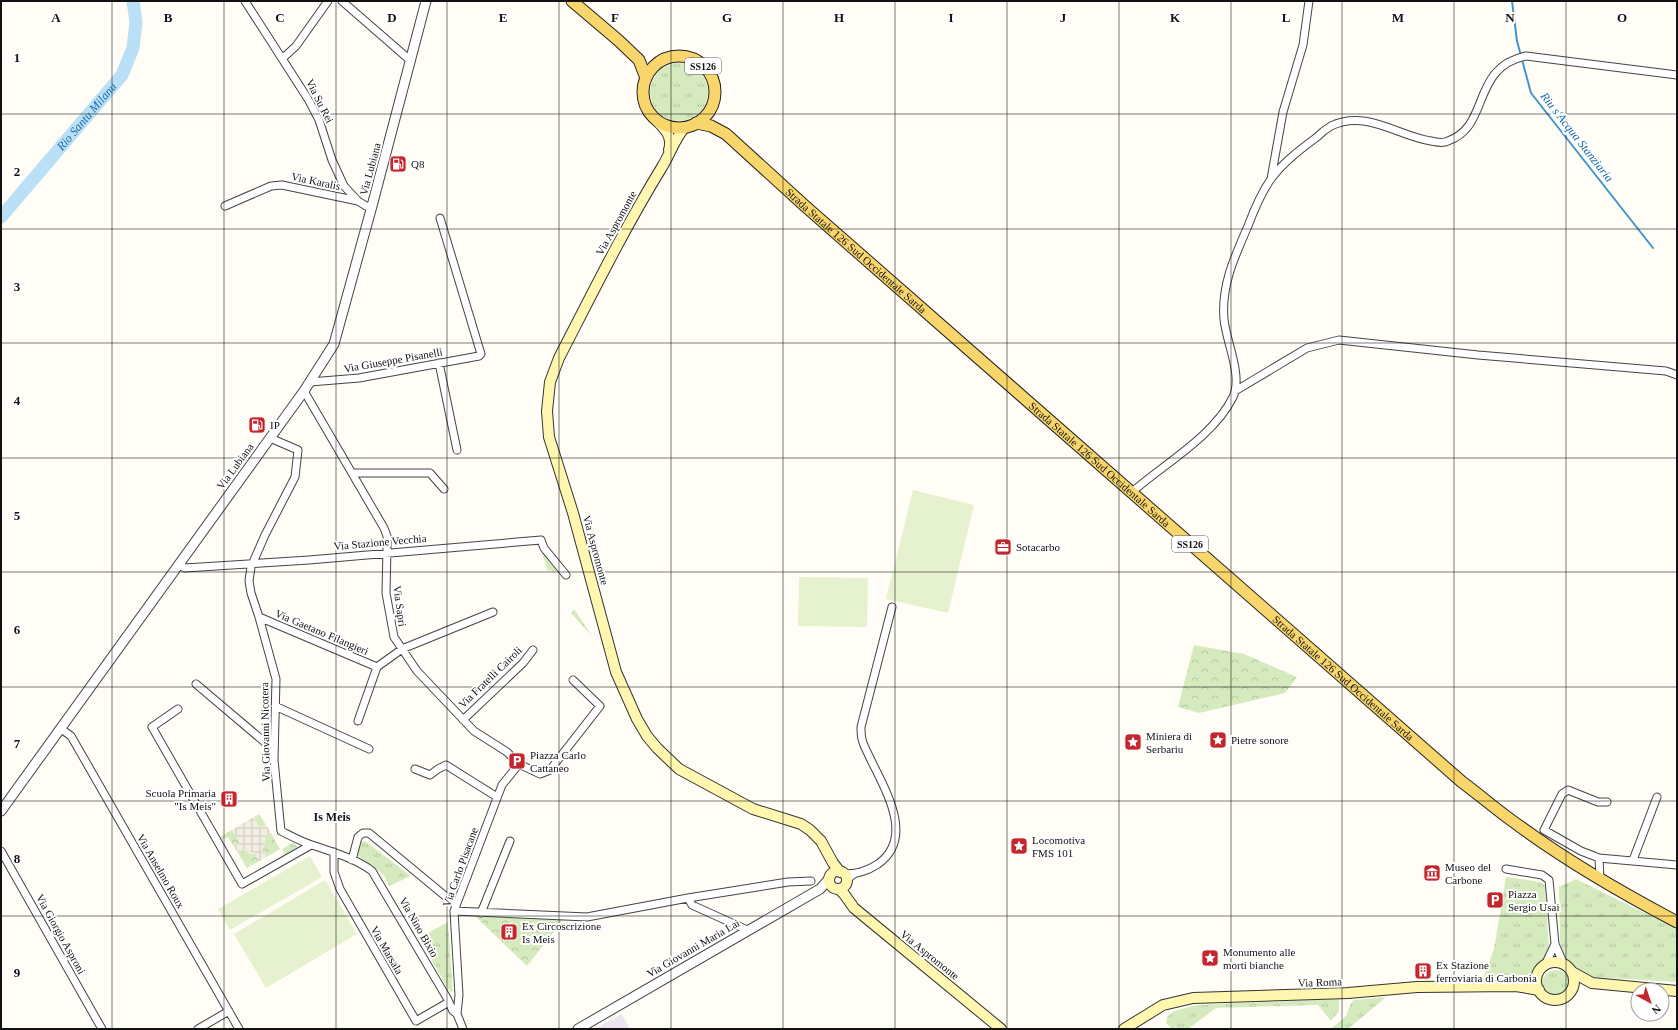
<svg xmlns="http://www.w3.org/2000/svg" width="1678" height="1030" viewBox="0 0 1678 1030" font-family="Georgia,serif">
	<defs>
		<pattern id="grass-tufts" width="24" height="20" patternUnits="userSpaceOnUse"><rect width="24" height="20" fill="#d5ebbd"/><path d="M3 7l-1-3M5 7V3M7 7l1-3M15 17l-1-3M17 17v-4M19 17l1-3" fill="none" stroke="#b6c8a1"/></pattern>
		<pattern id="park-crowns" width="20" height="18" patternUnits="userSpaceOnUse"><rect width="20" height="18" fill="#d5ebbd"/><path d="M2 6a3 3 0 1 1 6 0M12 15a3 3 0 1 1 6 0" fill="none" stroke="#b6c8a1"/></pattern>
		<pattern id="plaza-grid" width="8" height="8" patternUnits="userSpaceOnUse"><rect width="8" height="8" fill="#f1ede2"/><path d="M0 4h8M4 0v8" fill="none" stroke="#cecac1"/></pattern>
	</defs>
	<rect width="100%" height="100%" fill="#fffdf5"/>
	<path fill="#eee6ef" d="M 622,1014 L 630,1029 L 594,1029 Z"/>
	<path fill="url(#grass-tufts)" d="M650 92a29 29 0 1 1 58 0a29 29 0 1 1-58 0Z
		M 540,547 L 543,547 L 557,570 L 553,573 L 551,570 L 548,571 Z
		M 574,609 L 592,636 L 571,613 Z
		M 365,841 L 411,876 L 389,886 L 384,875 L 357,855 L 361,842 Z
		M 293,843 L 298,847 L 285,855 L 282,849 Z
		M 1506,877 L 1541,882 L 1545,886 L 1549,949 L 1546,956 L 1531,974 L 1523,978 L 1482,981 L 1494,949 Z
		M 1576,879 L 1677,929 L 1677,982 L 1593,977 L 1575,967 L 1566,959 L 1561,948 L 1560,938 L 1559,887 Z
		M 448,922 L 453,991 L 450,992 L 419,938 Z
		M1542 984a14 14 0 1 1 28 0a14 14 0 1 1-28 0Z
		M 1386,997 L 1348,1029 L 1331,1029 L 1346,1016 L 1351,1003 L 1354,1000 Z
		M 1339,999 L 1339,1011 L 1331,1021 L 1318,1005 L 1216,1008 L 1188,1029 L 1172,1029 L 1166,1023 L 1167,1017 L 1174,1011 L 1197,1005 Z"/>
	<path fill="url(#park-crowns)" d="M 1194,645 L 1244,654 L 1297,677 L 1285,693 L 1199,713 L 1178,707 Z
		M 259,814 L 266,825 L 260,828 L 254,817 Z
		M 232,830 L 240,843 L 234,847 L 228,837 L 222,840 L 220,837 Z
		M 271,833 L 280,849 L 266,857 L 262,849 L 265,842 L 264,837 Z
		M 243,850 L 251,854 L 255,853 L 259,861 L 247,868 L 238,853 Z
		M 475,916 L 563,920 L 527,966 Z"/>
	<path fill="#e6f2cf" d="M 913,490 L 974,505 L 948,613 L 886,599 Z
		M 799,577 L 868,578 L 867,627 L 798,626 Z
		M 310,856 L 322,877 L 230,930 L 218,909 Z
		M 325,880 L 357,934 L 266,988 L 234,934 Z"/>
	<path fill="url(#plaza-grid)" d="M 254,817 L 260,828 L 266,825 L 271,833 L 265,837 L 265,842 L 262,849 L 266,857 L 259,861 L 255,853 L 247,852 L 243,850 L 238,853 L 234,847 L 240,843 L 232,830 Z"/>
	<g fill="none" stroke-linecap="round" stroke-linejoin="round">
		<path stroke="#3f96cf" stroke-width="2" d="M 1512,1 L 1517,41 L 1531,93 L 1653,248"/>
		<path stroke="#b9e0f7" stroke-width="13" id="s1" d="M 1,217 L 122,75 L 133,48 L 136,22 L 133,1"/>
		<g stroke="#444" stroke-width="9">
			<path id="minor" d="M 245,1 L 308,99 L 319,120 L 332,160 L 344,186 L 358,201 L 366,206 L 372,206
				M 342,1 L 411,61
				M 283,58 L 296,46 L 328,1
				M 1271,179 L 1283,112 L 1303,45 L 1309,1
				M 225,206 L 271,186 L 282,185 L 358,201
				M 439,363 L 457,450
				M 310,382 L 359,378 L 479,356 L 481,354 L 440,218
				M 304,391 L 384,528 L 387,536 L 387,548 L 386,593 L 394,637 L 417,671 L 474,731 L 507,752 L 519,764 L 502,785 L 454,911 L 459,995 L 457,1014 L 463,1029
				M 1235,391 L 1307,348 L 1339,340 L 1478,355 L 1666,371 L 1677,375
				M 270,438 L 298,450 L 295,477 L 265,535 L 251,567 L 249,581 L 251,593 L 259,617 L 276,679 L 274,760 L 281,831 C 291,836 302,842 312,845 C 332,852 355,858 372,871 L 447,998 L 453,1011 L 457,1014
				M 352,473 L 430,473 L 444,489
				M 1132,492 C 1164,464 1214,436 1233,397 C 1243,375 1226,342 1224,319 C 1221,285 1235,256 1248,226 C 1254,210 1261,193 1271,179 C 1283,162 1301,149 1317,137 C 1321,133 1326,129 1331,126 C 1366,109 1398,136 1431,141 C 1437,142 1442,144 1448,141 C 1491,126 1470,68 1526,56 L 1677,75
				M 179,565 L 185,568 L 309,560 L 541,540 L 544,548 L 566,575
				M 259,617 L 377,667
				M 196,684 L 274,750
				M 275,706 L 369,749
				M 178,709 L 152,727 L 242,884 L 311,845
				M 463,720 L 523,663 L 533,650
				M 358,721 L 377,667 L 402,649 L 493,612
				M 60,728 L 71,736 L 239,1029
				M 519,764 L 540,774 L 550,770 L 600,706 L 573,680
				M 415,769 L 430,775 L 438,769 L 446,765 L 497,797
				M 1607,802 L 1598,802 L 1568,790 L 1562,794 L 1544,830 L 1581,851 L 1599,858 L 1677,865
				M 1,851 L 102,1029
				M 334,852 L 334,872 L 340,889 L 416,1021 L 449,1002
				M 1599,858 L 1600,879
				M 352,860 L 358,837 L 363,833 L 369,833 L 456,905
				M 1633,860 L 1657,797
				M 1506,869 L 1542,875 L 1549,880 L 1555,944 L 1564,965
				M 843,873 C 854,876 869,870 878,864 C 916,837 884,788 869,756 C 867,751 863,745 862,739 C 861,735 861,731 861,727 L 892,607
				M 847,881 L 851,876 L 856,873
				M 688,898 L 788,882 L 811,881
				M 454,911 L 587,917 L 688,898 L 692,905 L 745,929 L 746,931
				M 481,913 L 510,841
				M 1545,965 L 1555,944
				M 198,1029 L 229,1011"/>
		</g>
		<g stroke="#444" stroke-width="11">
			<path id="tertiary" d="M 1,811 L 304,391 L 334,344 L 372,206 L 426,1
				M 578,1029 L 820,889 L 830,878"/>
		</g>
		<g stroke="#333" stroke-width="12">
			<path id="secondary" d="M 656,120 C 665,129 673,136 669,150
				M 685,127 C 675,138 670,154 662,167 C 624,229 592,294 559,358 L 550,382 L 547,411 L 549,437 L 573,513 L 616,672 L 637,719 L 647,736 L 657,748 L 679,769 L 753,809 L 801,824 L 810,830 L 821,841 L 833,863 L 840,872
				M829 880a9 9 0 1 1 18 0a9 9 0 1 1-18 0Z
				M 839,889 L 844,894 L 854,908 L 1001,1029
				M1536 981a19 19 0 1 1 38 0a19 19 0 1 1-38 0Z
				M 1572,972 L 1592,983 L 1677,991
				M 1124,1029 L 1163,1005 L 1193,998 L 1348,993 L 1417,987 L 1516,986 L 1539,990"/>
		</g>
		<g stroke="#222" stroke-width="13">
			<g id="primary">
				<path d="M 572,1 L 618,40 L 639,60 L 646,78"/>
				<circle cx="679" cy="92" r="36"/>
				<path id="s2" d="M 696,123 L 711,126 L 726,134 L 805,206 L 1462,782 C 1481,796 1499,812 1518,825 C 1568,862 1622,893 1677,922"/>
			</g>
		</g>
		<use href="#minor" stroke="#fff" stroke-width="7"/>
		<use href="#tertiary" stroke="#fff" stroke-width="9"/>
		<use href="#secondary" stroke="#fff6b0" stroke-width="10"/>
		<use href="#primary" stroke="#f9d66b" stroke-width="11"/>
	</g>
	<path fill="none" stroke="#111" stroke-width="1" stroke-opacity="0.55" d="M 112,1 L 112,1029M 224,1 L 224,1029M 336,1 L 336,1029M 447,1 L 447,1029M 559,1 L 559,1029M 671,1 L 671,1029M 783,1 L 783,1029M 895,1 L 895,1029M 1007,1 L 1007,1029M 1119,1 L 1119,1029M 1231,1 L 1231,1029M 1342,1 L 1342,1029M 1454,1 L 1454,1029M 1566,1 L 1566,1029M 1,114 L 1677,114M 1,229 L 1677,229M 1,343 L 1677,343M 1,458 L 1677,458M 1,572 L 1677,572M 1,687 L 1677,687M 1,801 L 1677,801M 1,916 L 1677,916"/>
	<defs>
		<g id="fuel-square" transform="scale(0.9)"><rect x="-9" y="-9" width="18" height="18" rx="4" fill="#c4262e" stroke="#fff"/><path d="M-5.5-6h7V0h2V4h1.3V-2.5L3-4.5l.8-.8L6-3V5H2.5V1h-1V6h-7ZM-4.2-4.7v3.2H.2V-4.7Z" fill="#fff"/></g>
		<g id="office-square" transform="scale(0.9)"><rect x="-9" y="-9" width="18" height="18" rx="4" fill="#c4262e" stroke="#fff"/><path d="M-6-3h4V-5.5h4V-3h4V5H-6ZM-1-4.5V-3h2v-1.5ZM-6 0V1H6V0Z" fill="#fff"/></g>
		<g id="sight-square" transform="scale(0.9)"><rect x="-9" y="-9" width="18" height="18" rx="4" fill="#c4262e" stroke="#fff"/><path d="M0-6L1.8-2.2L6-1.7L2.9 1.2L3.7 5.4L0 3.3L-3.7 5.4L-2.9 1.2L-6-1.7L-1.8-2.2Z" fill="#fff"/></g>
		<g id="parking-square" transform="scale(0.9)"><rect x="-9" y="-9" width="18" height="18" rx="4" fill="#c4262e" stroke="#fff"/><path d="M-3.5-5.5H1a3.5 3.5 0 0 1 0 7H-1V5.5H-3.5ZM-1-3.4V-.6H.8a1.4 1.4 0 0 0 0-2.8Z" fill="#fff"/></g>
		<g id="building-square" transform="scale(0.9)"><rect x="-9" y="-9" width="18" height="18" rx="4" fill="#c4262e" stroke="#fff"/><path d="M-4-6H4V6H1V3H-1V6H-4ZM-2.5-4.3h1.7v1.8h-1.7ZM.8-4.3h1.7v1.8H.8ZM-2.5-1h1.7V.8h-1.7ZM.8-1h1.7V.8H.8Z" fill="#fff"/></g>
		<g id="museum-square" transform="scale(0.9)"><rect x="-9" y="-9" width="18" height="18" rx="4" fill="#c4262e" stroke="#fff"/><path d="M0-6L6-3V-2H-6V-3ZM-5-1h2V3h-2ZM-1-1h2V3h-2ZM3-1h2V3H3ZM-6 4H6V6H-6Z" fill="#fff"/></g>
	</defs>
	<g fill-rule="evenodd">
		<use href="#fuel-square" x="398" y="164"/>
		<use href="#fuel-square" x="257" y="425"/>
		<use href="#office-square" x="1003" y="547"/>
		<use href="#sight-square" x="1218" y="740"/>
		<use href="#sight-square" x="1133" y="742"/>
		<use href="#parking-square" x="517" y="761"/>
		<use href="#building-square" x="229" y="799"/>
		<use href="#sight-square" x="1019" y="846"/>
		<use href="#museum-square" x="1432" y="873"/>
		<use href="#parking-square" x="1495" y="900"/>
		<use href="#building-square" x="509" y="932"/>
		<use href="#sight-square" x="1210" y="958"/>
		<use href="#building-square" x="1423" y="971"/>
	</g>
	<g text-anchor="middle" stroke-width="4" stroke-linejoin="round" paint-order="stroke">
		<g fill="#fff" stroke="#585858" stroke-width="1">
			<rect x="685" y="58" width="36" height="16" rx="3"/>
			<rect x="1172" y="536" width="36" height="16" rx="3"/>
		</g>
		<g font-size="10" font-weight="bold" fill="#111">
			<text x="703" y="70">SS126</text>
			<text x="1190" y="548">SS126</text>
		</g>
		<g font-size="11" fill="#111" stroke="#fff">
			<text transform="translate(320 101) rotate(63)" y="4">Via Su Rei</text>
			<text transform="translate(370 169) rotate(-75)" y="4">Via Lubiana</text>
			<text transform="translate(316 181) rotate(12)" y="4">Via Karalis</text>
			<text transform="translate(616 223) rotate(-61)" y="4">Via Aspromonte</text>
			<text dy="4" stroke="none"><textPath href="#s2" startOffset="207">Strada Statale 126 Sud Occidentale Sarda</textPath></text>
			<text transform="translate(393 360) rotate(-10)" y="4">Via Giuseppe Pisanelli</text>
			<text dy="4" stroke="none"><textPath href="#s2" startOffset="531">Strada Statale 126 Sud Occidentale Sarda</textPath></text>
			<text transform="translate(235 466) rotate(-54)" y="4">Via Lubiana</text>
			<text transform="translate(380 542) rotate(-5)" y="4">Via Stazione Vecchia</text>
			<text transform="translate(596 550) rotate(75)" y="4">Via Aspromonte</text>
			<text transform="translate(400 606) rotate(82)" y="4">Via Sapri</text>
			<text transform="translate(322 632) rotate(23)" y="4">Via Gaetano Filangieri</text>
			<text transform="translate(490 677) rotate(-44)" y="4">Via Fratelli Cairoli</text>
			<text dy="4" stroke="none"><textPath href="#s2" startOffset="855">Strada Statale 126 Sud Occidentale Sarda</textPath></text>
			<text transform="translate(265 732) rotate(-91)" y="4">Via Giovanni Nicotera</text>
			<text transform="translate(460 867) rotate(-70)" y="4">Via Carlo Pisacane</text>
			<text transform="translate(161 871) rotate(60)" y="4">Via Anselmo Roux</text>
			<text transform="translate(419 927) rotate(60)" y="4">Via Nino Bixio</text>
			<text transform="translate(61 934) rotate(61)" y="4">Via Giorgio Asproni</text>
			<text transform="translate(693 948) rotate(-30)" y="4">Via Giovanni Maria Lai</text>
			<text transform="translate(387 950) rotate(60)" y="4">Via Marsala</text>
			<text transform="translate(930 955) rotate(39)" y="4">Via Aspromonte</text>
			<text transform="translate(1320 982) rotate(-2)" y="4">Via Roma</text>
		</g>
		<g font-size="11" fill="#111" stroke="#fff" text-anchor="start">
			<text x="411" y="168">Q8</text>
			<text x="270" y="429">IP</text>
			<text x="1016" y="551">Sotacarbo</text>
			<text x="1146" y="740">Miniera di<tspan x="1146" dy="13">Serbariu</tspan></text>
			<text x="1231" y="744">Pietre sonore</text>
			<text x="530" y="759">Piazza Carlo<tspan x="530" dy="13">Cattaneo</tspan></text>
			<text x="216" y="797" text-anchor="end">Scuola Primaria<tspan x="216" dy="13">"Is Meis"</tspan></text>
			<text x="1032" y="844">Locomotiva<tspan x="1032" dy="13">FMS 101</tspan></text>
			<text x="1445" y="871">Museo del<tspan x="1445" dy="13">Carbone</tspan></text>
			<text x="1508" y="898">Piazza<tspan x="1508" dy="13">Sergio Usai</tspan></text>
			<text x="522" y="930">Ex Circoscrizione<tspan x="522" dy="13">Is Meis</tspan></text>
			<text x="1223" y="956">Monumento alle<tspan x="1223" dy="13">morti bianche</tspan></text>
			<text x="1436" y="969">Ex Stazione<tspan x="1436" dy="13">ferroviaria di Carbonia</tspan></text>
		</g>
		<g font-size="12" font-style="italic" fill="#1768a6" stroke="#fff">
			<text dy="4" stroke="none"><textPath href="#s1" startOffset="132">Rio Santu Milanu</textPath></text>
			<text transform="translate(1577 137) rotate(52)" y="4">Riu s'Acqua Stanziaria</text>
		</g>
		<g font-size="12" font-weight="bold" fill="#111" stroke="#fff">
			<text x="332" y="821">Is Meis</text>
		</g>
	</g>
	<g font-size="13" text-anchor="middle" font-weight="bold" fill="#111" stroke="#fff" stroke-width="4" stroke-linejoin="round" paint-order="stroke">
		<text x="56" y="22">A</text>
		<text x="168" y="22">B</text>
		<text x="280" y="22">C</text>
		<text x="392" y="22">D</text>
		<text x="503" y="22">E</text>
		<text x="615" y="22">F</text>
		<text x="727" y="22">G</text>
		<text x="839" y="22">H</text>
		<text x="951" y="22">I</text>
		<text x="1063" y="22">J</text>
		<text x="1175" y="22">K</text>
		<text x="1286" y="22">L</text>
		<text x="1398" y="22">M</text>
		<text x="1510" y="22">N</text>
		<text x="1622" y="22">O</text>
		<text x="17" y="62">1</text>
		<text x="17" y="176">2</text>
		<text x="17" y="291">3</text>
		<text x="17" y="405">4</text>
		<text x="17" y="520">5</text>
		<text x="17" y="634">6</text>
		<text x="17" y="748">7</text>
		<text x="17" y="863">8</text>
		<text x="17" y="977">9</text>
	</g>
	<rect width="1678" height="1030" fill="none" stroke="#111111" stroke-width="4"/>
	<g transform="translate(1650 1002) rotate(140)"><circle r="19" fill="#ffffff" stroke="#a0a0a0"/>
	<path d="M0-3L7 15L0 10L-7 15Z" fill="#c4262e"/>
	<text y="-6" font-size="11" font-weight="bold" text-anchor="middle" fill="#111111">N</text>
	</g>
</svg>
